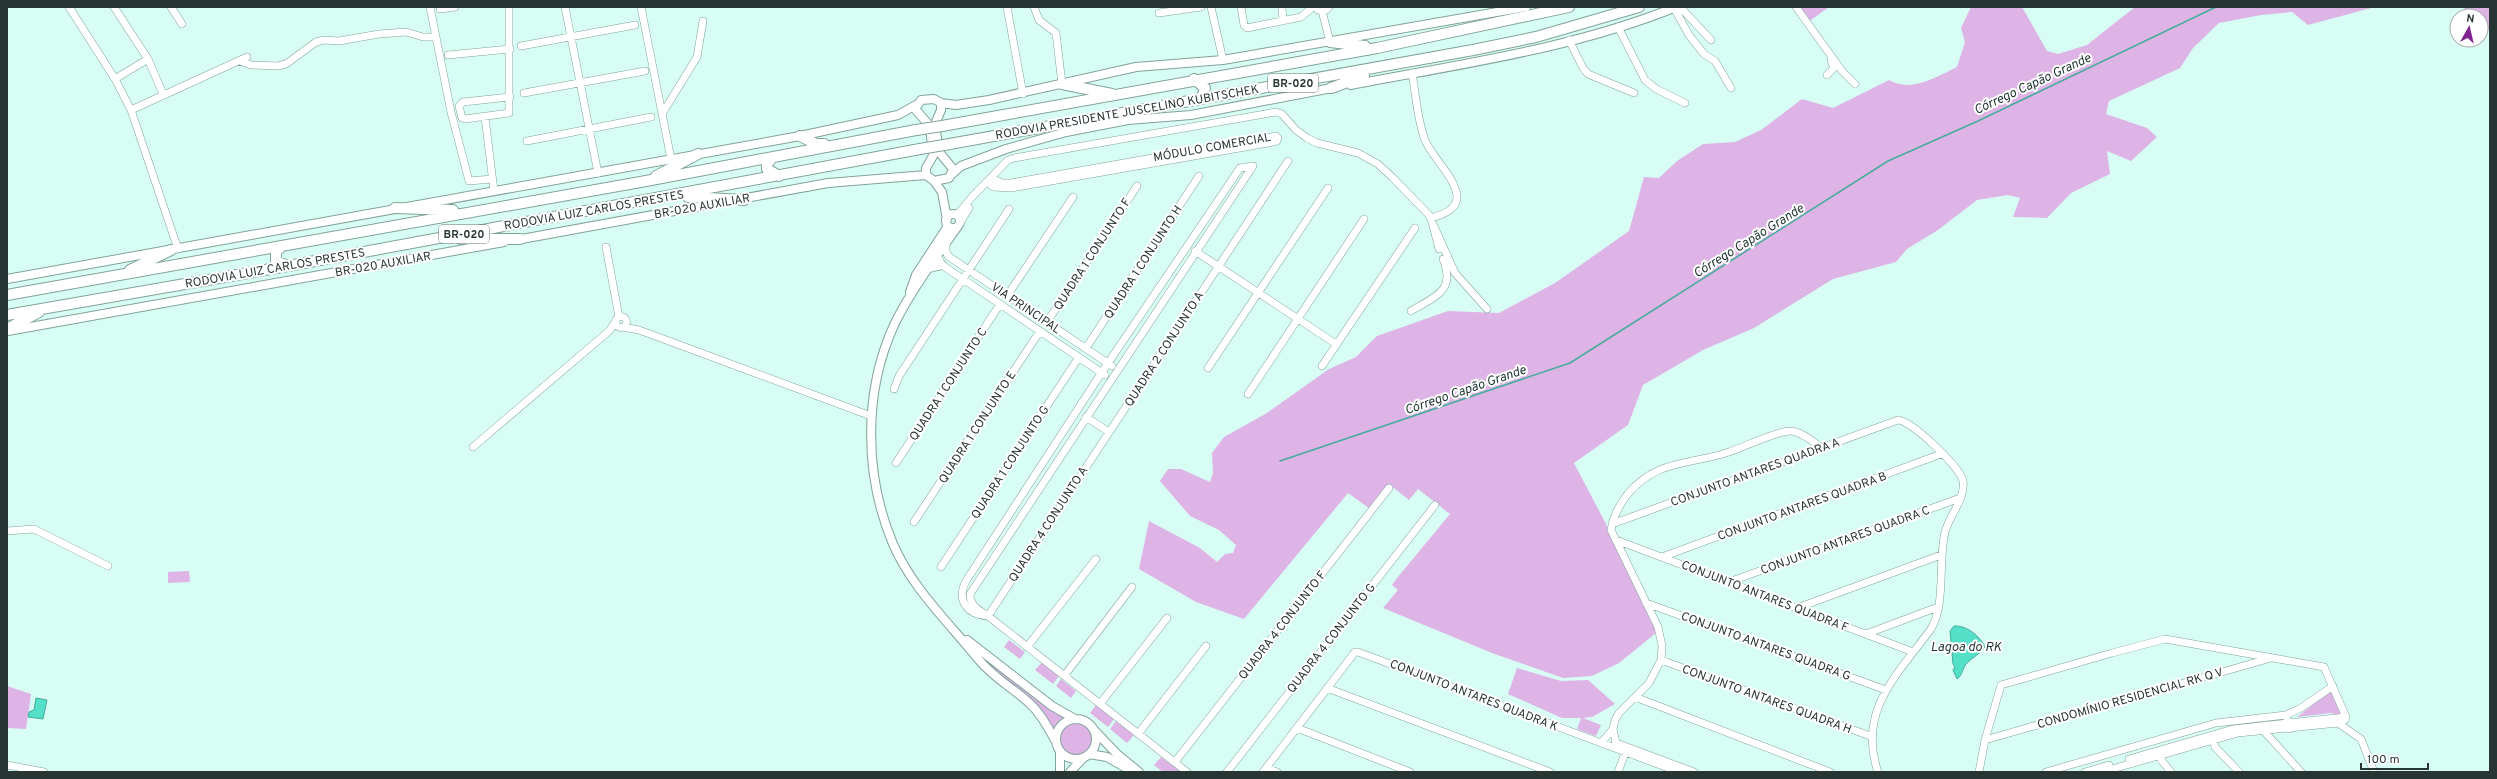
<svg xmlns="http://www.w3.org/2000/svg" width="2497" height="779" viewBox="0 0 2497 779" font-family="Overpass,sans-serif">
	<rect width="100%" height="100%" fill="#d8fdf5"/>
	<path fill="#ddb4e5" d="M 1794,7 L 1829,7 L 1807,23 Z
		M 1971,7 L 2022,7 L 2047,51 L 2058,54 L 2087,45 L 2135,7 L 2375,7 L 2308,25 L 2292,12 L 2261,15 L 2219,23 L 2193,48 L 2180,68 L 2109,101 L 2106,114 L 2147,128 L 2157,137 L 2131,161 L 2107,151 L 2110,174 L 2071,193 L 2047,218 L 2013,217 L 2020,198 L 2008,195 L 1977,200 L 1938,230 L 1907,249 L 1896,262 L 1833,279 L 1754,328 L 1703,350 L 1643,385 L 1628,425 L 1574,463 L 1661,629 L 1619,663 L 1592,676 L 1563,678 L 1492,653 L 1383,608 L 1398,590 L 1392,585 L 1397,578 L 1450,514 L 1418,489 L 1409,500 L 1390,485 L 1370,509 L 1348,493 L 1244,619 L 1196,602 L 1139,569 L 1149,521 L 1200,548 L 1217,562 L 1225,554 L 1233,553 L 1236,545 L 1219,530 L 1190,516 L 1160,481 L 1168,469 L 1181,469 L 1210,482 L 1213,473 L 1212,453 L 1224,437 L 1267,413 L 1329,369 L 1356,357 L 1377,336 L 1448,311 L 1499,313 L 1555,283 L 1629,231 L 1644,177 L 1659,178 L 1677,161 L 1703,144 L 1735,142 L 1761,130 L 1802,99 L 1833,108 L 1889,80 C 1911,93 1936,77 1957,67 L 1965,42 L 1961,28 Z
		M 2463,7 L 2490,7 L 2490,31 L 2481,26 L 2481,16 L 2471,16 Z
		M 189,571 L 190,582 L 168,583 L 168,572 Z
		M 964,640 L 1057,714 L 1065,718 L 1052,731 L 1047,721 L 989,669 Z
		M 1009,640 L 1025,652 L 1020,659 L 1004,647 Z
		M 1042,662 L 1059,676 L 1053,684 L 1035,670 Z
		M 1517,668 L 1561,681 L 1588,680 L 1615,704 L 1592,717 L 1583,718 L 1601,725 L 1596,736 L 1577,729 L 1581,718 L 1562,718 L 1508,694 Z
		M 1061,679 L 1076,691 L 1071,698 L 1056,686 Z
		M 7,686 L 31,694 L 26,729 L 7,728 Z
		M 2332,690 L 2342,715 L 2336,716 L 2332,713 L 2297,717 Z
		M 1096,705 L 1114,719 L 1108,727 L 1090,713 Z
		M1056 739a19 19 0 1 1 38 0a19 19 0 1 1-38 0Z
		M 1116,721 L 1134,735 L 1127,743 L 1110,729 Z
		M 1161,757 L 1181,772 L 1163,772 L 1154,765 Z"/>
	<path fill="#53dfc8" stroke="#46ac9b" d="M 1954,626 C 1966,625 1980,636 1985,647 C 1980,654 1973,657 1967,663 C 1962,668 1963,675 1957,679 L 1953,670 L 1955,667 L 1953,664 L 1950,631 Z
		M 36,698 L 47,700 L 43,719 L 28,717 L 29,712 L 34,710 Z"/>
	<g fill="none" stroke-linecap="round" stroke-linejoin="round">
		<path stroke="#46ac9b" stroke-width="1.5" d="M 1280,461 L 1570,363 L 1888,161 L 1978,121 L 2216,7"/>
		<g stroke="#80a39b" stroke-width="8">
			<path id="minor" d="M 69,7 L 115,79 L 131,110 L 178,249
				M 114,7 L 148,59 L 163,94
				M 171,7 L 182,24
				M 430,7 L 451,112 L 469,181 L 492,179
				M 509,7 L 509,113 L 465,119 L 462,118 L 459,106 L 463,102 L 510,97
				M 565,7 L 598,173
				M 641,7 L 671,159
				M 1007,7 L 1023,94
				M 1034,7 L 1039,20 L 1056,33 L 1062,84
				M 1211,7 L 1223,60
				M 1241,7 L 1244,25 L 1247,28 L 1301,17 L 1313,7
				M 1282,7 L 1283,21
				M 1680,7 L 1711,40
				M 1796,7 L 1842,71 L 1855,84
				M 1674,8 L 1689,35 L 1704,54 L 1715,61 L 1731,88
				M 440,9 L 455,7
				M 1318,10 L 1326,10 L 1329,7
				M 1322,11 L 1330,42
				M 1159,13 L 1201,7
				M 1618,27 L 1645,80 L 1656,89 L 1685,103
				M 1569,40 L 1583,68 L 1588,74 L 1634,93
				M 521,46 L 635,25
				M 448,55 L 510,49
				M 240,61 L 251,65 L 278,66 L 286,64 L 316,42 L 324,40 L 339,41 L 379,34 L 406,32 L 423,37 L 436,37
				M 1412,73 C 1416,95 1417,119 1425,140 C 1433,159 1454,175 1457,196 C 1458,210 1441,215 1431,218 L 1439,249
				M 1827,75 L 1834,68 L 1831,60
				M 115,79 L 148,59
				M 524,93 L 645,71
				M 131,110 L 247,57
				M 662,114 L 697,57 L 703,21
				M 485,117 L 494,191
				M 527,141 L 651,117
				M 988,182 L 993,187 L 1011,188 L 1268,143 L 1277,141 L 1278,138 L 1276,136 L 1011,183 L 1002,183 L 991,178
				M 957,215 L 972,197 L 1008,160 L 1014,158 L 1276,112 L 1282,114 L 1296,130 L 1307,138 L 1317,143 L 1358,153 L 1378,164 L 1392,177 L 1429,215 L 1455,273 L 1487,309
				M 960,223 L 969,208
				M 947,242 L 945,249 L 948,256 L 1112,366
				M 606,247 L 619,317
				M 1195,251 L 1336,344
				M 937,255 L 942,265 L 1105,375
				M 1007,296 L 1073,197
				M 1411,311 C 1436,296 1456,291 1443,259
				M615.5 322a5.5 5.5 0 1 1 11 0a5.5 5.5 0 1 1-11 0Z
				M 1047,322 L 1137,186
				M 623,327 L 639,330 L 871,416
				M 1086,348 L 1199,176
				M 1322,366 L 1415,228
				M 1208,368 L 1328,188
				M 894,389 L 899,376 L 1009,209
				M 1248,394 L 1364,219
				M 1086,417 L 1109,432
				M 473,447 L 609,331 L 616,321
				M 896,463 L 1000,304
				M 914,522 L 1040,331
				M 1612,524 L 1898,420 C 1911,420 1961,468 1963,481 C 1966,498 1949,516 1945,532 C 1938,561 1946,604 1931,629 C 1897,675 1857,711 1878,772
				M 7,531 L 34,529 L 108,566
				M 1616,540 L 1913,652
				M 1662,557 L 1941,454
				M 941,567 L 1079,357
				M 1729,582 L 1960,498
				M 1646,603 L 1886,690
				M 1797,608 L 1941,555
				M 988,616 C 967,615 956,600 966,581 L 1102,372 L 1240,168 L 1253,166 L 970,594 C 970,606 979,610 988,616 L 1187,772
				M 988,616 L 1288,161
				M 1866,634 L 1938,607
				M 1027,647 L 1096,559
				M 1661,660 L 1873,737
				M 1064,676 L 1132,587
				M 1327,688 L 1550,772
				M 1635,697 L 1830,772
				M 1100,704 L 1167,618
				M 2287,719 L 2288,723 L 2346,717
				M 2338,723 L 2361,739 L 2374,772
				M 1297,728 L 1410,772
				M 2262,729 L 2301,772
				M 1138,734 L 1206,646
				M 2213,736 L 2215,747 L 2239,772
				M 1985,740 L 2271,658
				M 1601,743 L 1613,729
				M 1619,744 L 1694,772
				M 1617,748 L 1613,729 L 1615,720 L 1619,713 L 1649,683 L 1661,660 L 1662,646 L 1658,627 L 1611,530 C 1613,516 1619,506 1627,495 C 1656,459 1690,465 1729,452 C 1744,447 1776,431 1790,431 C 1801,431 1813,442 1822,448
				M 2162,750 L 2161,760 L 2171,772
				M 2129,759 L 2233,729 L 2288,723 L 2289,729
				M 1175,762 L 1389,488
				M 7,765 L 44,772
				M 1266,768 L 1277,772
				M 1227,772 L 1435,505
				M 1263,772 L 1355,652 L 1358,652 L 1679,772
				M 1618,772 L 1627,748
				M 1979,772 L 1985,740 L 2001,685 L 2112,653 L 2165,639 L 2324,667 L 2346,717
				M 2046,772 L 2216,723 L 2286,715 L 2301,708 L 2333,686
				M 2085,772 L 2109,765
				M 2102,772 L 2238,733 L 2338,723 L 2345,720 L 2346,717"/>
		</g>
		<g stroke="#80a39b" stroke-width="10">
			<path id="major" d="M 1351,85 C 1460,64 1572,49 1676,7
				M 941,103 L 941,110 L 935,124 L 939,152 L 953,169 L 949,178 L 934,181 L 926,175 L 926,168 L 933,156 L 930,126 L 915,109 L 921,100 L 934,99 L 941,103 L 956,105 L 989,100 L 1136,67 L 1223,60 L 1526,7
				M 952,174 L 961,166 L 1006,149 L 1066,132 L 1128,120 L 1191,115 L 1337,87
				M 934,181 L 942,192 L 947,219
				M946 221a7 7 0 1 1 14 0a7 7 0 1 1-14 0Z
				M 958,226 C 936,257 912,289 895,323 C 863,391 864,475 893,544 C 912,588 949,623 979,660 C 993,677 1011,687 1027,701 C 1040,712 1047,726 1055,740
				M 516,240 L 828,183 L 926,175
				M 929,268 L 942,265
				M 7,279 L 800,136 L 898,115 L 916,105
				M 910,292 L 916,275 L 948,226
				M 8,331 L 504,242
				M 967,640 L 1052,706 L 1075,719
				M1056 739a20 20 0 1 1 40 0a20 20 0 1 1-40 0Z
				M 1094,730 L 1117,754 L 1139,772
				M 1089,754 L 1107,757 L 1128,769
				M 1060,772 L 1060,752
				M 1070,772 L 1083,758"/>
		</g>
		<g stroke="#80a39b" stroke-width="12">
			<path id="highway" d="M 1330,42 L 1365,46
				M 1194,79 L 1205,88 L 1203,95 L 1198,100
				M 1062,84 L 1112,94
				M 1331,88 L 1364,76
				M 942,126 L 1377,48 L 1569,7
				M 800,136 L 816,144 L 824,144
				M 944,145 L 1473,50 L 1536,37 L 1639,7
				M 772,158 L 767,164 L 767,169 L 779,176
				M 656,176 L 698,154
				M 688,197 L 744,200
				M 395,208 L 453,210
				M 461,239 L 520,239
				M 281,247 L 276,252 L 276,261 L 288,266
				M 130,270 L 171,250
				M 7,295 L 646,181 L 916,130
				M 7,315 L 288,266 L 920,149
				M 7,329 L 39,312"/>
		</g>
		<use href="#minor" stroke="#fff" stroke-width="7"/>
		<use href="#major" stroke="#fff" stroke-width="8"/>
		<use href="#highway" stroke="#fff" stroke-width="10"/>
		<g stroke="#80a39b" stroke-width="12" stroke-linecap="butt">
			<path id="highway-bridge" d="M 916,130 L 942,126
				M 920,149 L 944,145"/>
		</g>
		<use href="#highway-bridge" stroke="#fff" stroke-width="10"/>
	</g>
	<g text-anchor="middle" stroke-width="4" stroke-linejoin="round" paint-order="stroke">
		<g fill="#fff" stroke="#687270" stroke-width="1">
			<rect x="1268" y="74" width="50" height="18" rx="3"/>
			<rect x="439" y="225" width="50" height="18" rx="3"/>
		</g>
		<g font-size="11" font-weight="bold" fill="#283633">
			<text x="1293" y="87">BR-020</text>
			<text x="464" y="238">BR-020</text>
		</g>
		<g font-size="12" fill="#283633" stroke="#fff">
			<text transform="translate(1127 112) rotate(-10)" y="4">RODOVIA PRESIDENTE JUSCELINO KUBITSCHEK</text>
			<text transform="translate(1212 147) rotate(-10)" y="4">MÓDULO COMERCIAL</text>
			<text transform="translate(702 206) rotate(-10)" y="4">BR-020 AUXILIAR</text>
			<text transform="translate(594 210) rotate(-10)" y="4">RODOVIA LUIZ CARLOS PRESTES</text>
			<text transform="translate(1092 254) rotate(-57)" y="4">QUADRA 1 CONJUNTO F</text>
			<text transform="translate(1143 262) rotate(-57)" y="4">QUADRA 1 CONJUNTO H</text>
			<text transform="translate(383 264) rotate(-10)" y="4">BR-020 AUXILIAR</text>
			<text transform="translate(275 268) rotate(-10)" y="4">RODOVIA LUIZ CARLOS PRESTES</text>
			<text transform="translate(1026 308) rotate(34)" y="4">VIA PRINCIPAL</text>
			<text transform="translate(1164 349) rotate(-57)" y="4">QUADRA 2 CONJUNTO A</text>
			<text transform="translate(948 384) rotate(-57)" y="4">QUADRA 1 CONJUNTO C</text>
			<text transform="translate(977 427) rotate(-57)" y="4">QUADRA 1 CONJUNTO E</text>
			<text transform="translate(1010 462) rotate(-57)" y="4">QUADRA 1 CONJUNTO G</text>
			<text transform="translate(1755 472) rotate(-20)" y="4">CONJUNTO ANTARES QUADRA A</text>
			<text transform="translate(1802 506) rotate(-20)" y="4">CONJUNTO ANTARES QUADRA B</text>
			<text transform="translate(1048 524) rotate(-57)" y="4">QUADRA 4 CONJUNTO A</text>
			<text transform="translate(1845 540) rotate(-20)" y="4">CONJUNTO ANTARES QUADRA C</text>
			<text transform="translate(1765 596) rotate(21)" y="4">CONJUNTO ANTARES QUADRA F</text>
			<text transform="translate(1282 625) rotate(-52)" y="4">QUADRA 4 CONJUNTO F</text>
			<text transform="translate(1331 638) rotate(-52)" y="4">QUADRA 4 CONJUNTO G</text>
			<text transform="translate(1766 646) rotate(20)" y="4">CONJUNTO ANTARES QUADRA G</text>
			<text transform="translate(1474 695) rotate(21)" y="4">CONJUNTO ANTARES QUADRA K</text>
			<text transform="translate(2130 698) rotate(-16)" y="4">CONDOMÍNIO RESIDENCIAL RK Q V</text>
			<text transform="translate(1767 699) rotate(20)" y="4">CONJUNTO ANTARES QUADRA H</text>
		</g>
		<g font-size="13" font-style="italic" fill="#1f3632" stroke="#fff">
			<text transform="translate(2032 83) rotate(-25)" y="5">Córrego Capão Grande</text>
			<text transform="translate(1748 240) rotate(-32)" y="5">Córrego Capão Grande</text>
			<text transform="translate(1465 389) rotate(-19)" y="5">Córrego Capão Grande</text>
			<text x="1966" y="651">Lagoa do RK</text>
		</g>
	</g>
	<rect width="2497" height="779" fill="none" stroke="#283633" stroke-width="16"/>
	<g transform="translate(2469 28) rotate(8)"><circle r="19" fill="#ffffff" stroke="#a9afad"/>
	<path d="M0-3L7 15L0 10L-7 15Z" fill="#802491"/>
	<text y="-6" font-size="11" font-weight="bold" text-anchor="middle" fill="#283633">N</text>
	</g>
	<path d="M2361 763v6h67v-6" fill="none" stroke="#283633" stroke-width="2"/>
	<text x="2367" y="763" font-size="12" fill="#283633" stroke="#ffffff" stroke-width="3" paint-order="stroke">100 m</text>
</svg>
